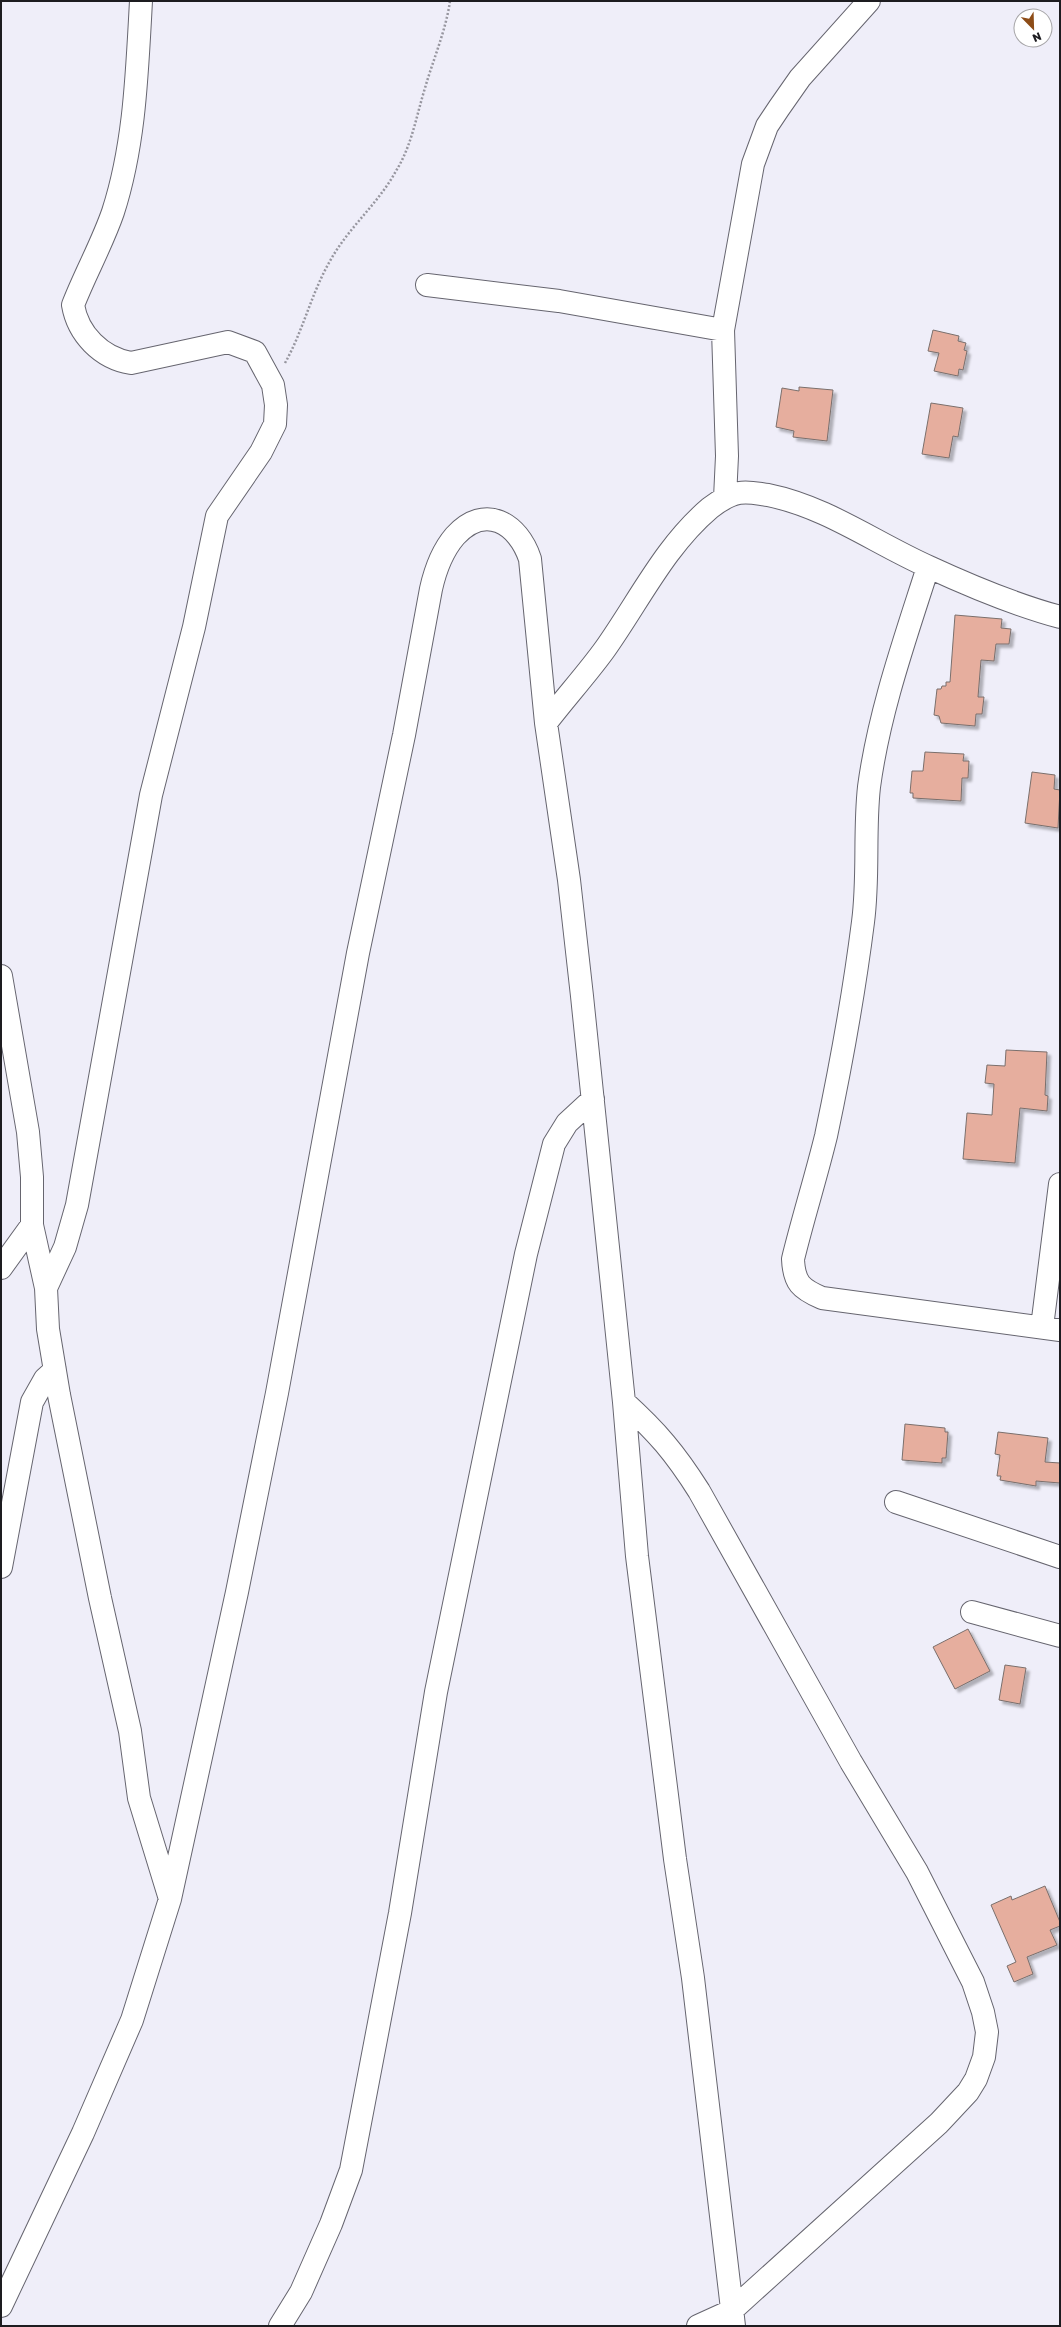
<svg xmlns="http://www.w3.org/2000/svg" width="1061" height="2327" viewBox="0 0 1061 2327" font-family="'Golos Text',sans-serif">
	<defs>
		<filter id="shadow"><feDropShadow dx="3.5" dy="3.5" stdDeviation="1" flood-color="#0004"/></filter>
	</defs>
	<rect width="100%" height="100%" fill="#efeef9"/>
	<path fill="#e6ae9e" stroke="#7a6f6c" filter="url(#shadow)" d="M 933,330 L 959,336 L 958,341 L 966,343 L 964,350 L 967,351 L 963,370 L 959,369 L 958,376 L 934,371 L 939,353 L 928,351 Z
		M 799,387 L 833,390 L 827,441 L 793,437 L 794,431 L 776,427 L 782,388 L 799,391 Z
		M 931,403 L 963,408 L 958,437 L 953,436 L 949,458 L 922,454 Z
		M 955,615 L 1002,619 L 1001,628 L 1011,629 L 1009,644 L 996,644 L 994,661 L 981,660 L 978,697 L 984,697 L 982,714 L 976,714 L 975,726 L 941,723 L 939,716 L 934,715 L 937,689 L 941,689 L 942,686 L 946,686 L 946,682 L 950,682 Z
		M 925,752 L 964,754 L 963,761 L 969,761 L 968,778 L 962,778 L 961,801 L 913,798 L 913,793 L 910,793 L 912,771 L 923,771 Z
		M 1032,772 L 1055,775 L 1054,789 L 1060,790 L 1058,828 L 1025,823 Z
		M 1006,1050 L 1047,1052 L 1045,1095 L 1048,1096 L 1047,1111 L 1020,1108 L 1015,1163 L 963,1159 L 967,1113 L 992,1115 L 994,1084 L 985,1083 L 987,1065 L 1005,1066 Z
		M 905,1424 L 945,1428 L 945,1432 L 948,1432 L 946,1458 L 942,1458 L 942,1463 L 902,1460 Z
		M 998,1432 L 1048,1438 L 1045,1462 L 1060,1463 L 1060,1483 L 1036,1481 L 1036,1486 L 1000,1480 L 1001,1476 L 997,1476 L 1000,1455 L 995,1454 Z
		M 968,1629 L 990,1671 L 955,1689 L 933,1647 Z
		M 1005,1665 L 1026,1668 L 1020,1704 L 999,1700 Z
		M 1045,1886 L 1060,1922 L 1060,1926 L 1050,1930 L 1057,1945 L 1027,1957 L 1033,1974 L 1014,1982 L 1007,1966 L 1016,1962 L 991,1905 L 1011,1896 L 1012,1900 Z"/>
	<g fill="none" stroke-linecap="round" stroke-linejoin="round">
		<g stroke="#66656f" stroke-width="24">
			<path id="minor" d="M 427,285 L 559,301 L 723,330
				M 725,498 L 727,456 L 723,330 L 753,164 L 767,126 L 779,108 L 800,78 L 869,1
				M 928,567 C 905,639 879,712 869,787 C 864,832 869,877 863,922 C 854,993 841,1065 826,1136 C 816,1177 803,1218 793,1259 C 794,1283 801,1289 822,1298 L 1060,1330
				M 546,723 C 565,698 587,674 605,649 C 639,601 665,546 710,508 C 719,501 728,495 739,493 C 749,491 759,494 768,495 C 827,507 875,543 929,567 C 968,585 1019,606 1060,617
				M 1,976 L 28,1132 L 32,1177 L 32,1225 L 46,1288 L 48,1329 L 59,1395 L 100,1598 L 130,1731 L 139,1798 L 170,1899
				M 1,1268 L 32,1225
				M 46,1288 L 65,1247 L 77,1205 L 151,795 L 194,627 L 217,516 L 261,452 L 275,424 L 276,405 L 273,385 L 255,352 L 228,342 L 131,363 C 101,358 78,334 73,305 C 85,274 102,244 113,212 C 135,144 137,72 141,1
				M 1042,1327 L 1060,1184
				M 624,1402 C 657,1432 675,1453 699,1491 L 851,1762 L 917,1872 L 973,1982 L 983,2012 L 987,2032 L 984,2057 L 976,2079 L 968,2092 L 939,2123 L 731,2311 L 698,2326
				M 896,1502 L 1060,1557
				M 1,1567 L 32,1402 L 45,1379 L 55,1370
				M 972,1612 L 1060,1636
				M 1,2306 L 83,2133 L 132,2020 L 170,1899 L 237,1592 L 277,1393 L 358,953 L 404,735 L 431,589 C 435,571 443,550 455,536 C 485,503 518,523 530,559 L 546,723 L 569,880 L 582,996 L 624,1402 L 637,1556 L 675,1859 L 693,1978 L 734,2326
				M 280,2326 L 301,2292 L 331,2224 L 351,2170 L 400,1913 L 436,1692 L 526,1254 L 554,1144 L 567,1123 L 593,1099"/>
		</g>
		<path stroke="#97969f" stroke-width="2.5" stroke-dasharray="2 2" stroke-linecap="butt" d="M 285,363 C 303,331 311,294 330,261 C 348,228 378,204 396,171 C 412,145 416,117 425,88 C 433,60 446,30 450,1"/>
		<use href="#minor" stroke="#fff" stroke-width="22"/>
	</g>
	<rect width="1061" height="2327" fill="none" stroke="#1d1c20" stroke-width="4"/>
	<g transform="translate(1033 28) rotate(157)"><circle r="19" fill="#ffffff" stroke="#a5a4a6"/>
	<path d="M0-3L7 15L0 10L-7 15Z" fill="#8d4c17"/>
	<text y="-6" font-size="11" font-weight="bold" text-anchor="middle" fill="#1d1c20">N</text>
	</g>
</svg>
